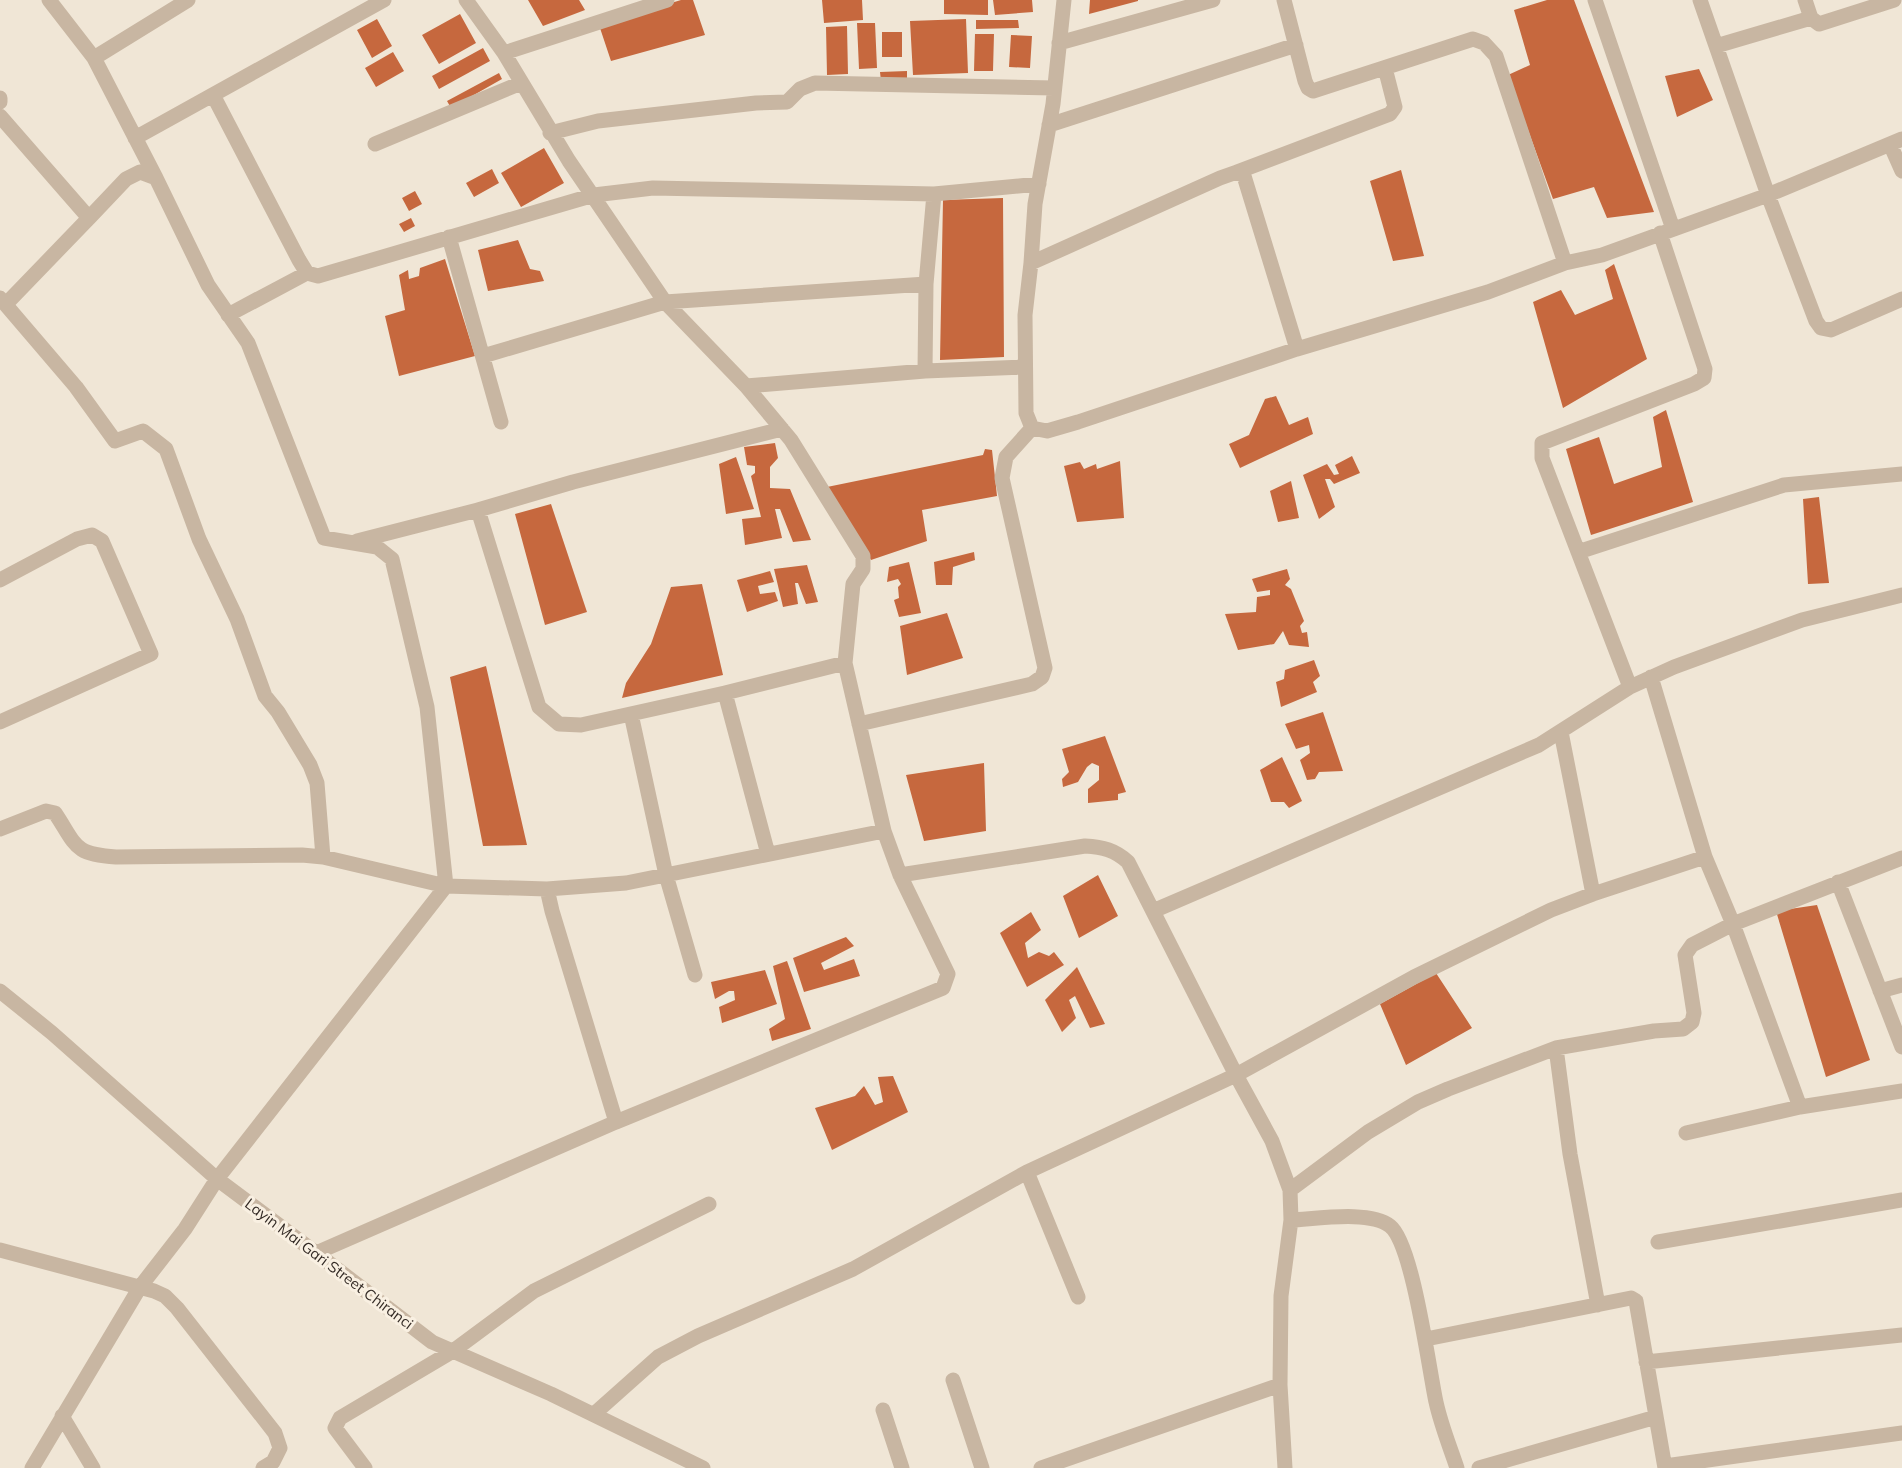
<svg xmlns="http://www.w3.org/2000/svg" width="1902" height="1468" viewBox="0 0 1902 1468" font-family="Mulish,sans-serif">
	<rect width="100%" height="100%" fill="#f0e6d6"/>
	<path fill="#c6683e" d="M 528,0 L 579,0 L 585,10 L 543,26 Z
		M 681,0 L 693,0 L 705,35 L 611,61 L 599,25 Z
		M 822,0 L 862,0 L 863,20 L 824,23 Z
		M 944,0 L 988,0 L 988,15 L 944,14 Z
		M 993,0 L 1032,0 L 1033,12 L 995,15 Z
		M 1090,0 L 1138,0 L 1138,1 L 1089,14 Z
		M 1547,0 L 1574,0 L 1654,212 L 1607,218 L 1594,187 L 1553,199 L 1508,75 L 1530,65 L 1514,10 Z
		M 460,14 L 476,43 L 439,64 L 422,35 Z
		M 377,19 L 392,46 L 372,58 L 357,30 Z
		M 966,19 L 968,73 L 913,75 L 910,21 Z
		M 976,20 L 1018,20 L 1019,28 L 976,29 Z
		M 857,23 L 875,23 L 877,68 L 859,69 Z
		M 847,26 L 848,74 L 827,75 L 826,27 Z
		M 882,32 L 902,32 L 902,57 L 882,57 Z
		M 975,34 L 994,34 L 993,71 L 974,71 Z
		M 1011,35 L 1032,36 L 1030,68 L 1009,67 Z
		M 483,48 L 490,61 L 439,89 L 432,76 Z
		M 393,52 L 404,71 L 376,87 L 365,68 Z
		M 1699,69 L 1713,100 L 1677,117 L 1665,76 Z
		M 907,71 L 907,80 L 881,81 L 880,72 Z
		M 499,73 L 502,79 L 451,108 L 447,101 Z
		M 544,148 L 564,183 L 521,207 L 501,173 Z
		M 492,169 L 499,183 L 474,197 L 466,183 Z
		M 1401,170 L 1424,256 L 1393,261 L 1370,181 Z
		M 415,191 L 422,204 L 409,211 L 402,198 Z
		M 1003,198 L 1004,357 L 940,360 L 943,200 Z
		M 411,218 L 415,226 L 404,232 L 399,224 Z
		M 518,240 L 530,269 L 540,271 L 544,281 L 488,291 L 478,250 Z
		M 445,259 L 475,356 L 399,376 L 385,316 L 405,310 L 399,275 L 408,270 L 409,279 L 419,276 L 420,268 Z
		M 1614,264 L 1647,359 L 1563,408 L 1533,302 L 1561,290 L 1575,315 L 1613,299 L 1605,270 Z
		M 1276,396 L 1289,425 L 1308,417 L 1313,434 L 1240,468 L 1229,444 L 1249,435 L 1265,399 Z
		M 1666,410 L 1693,502 L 1591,535 L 1566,449 L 1599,437 L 1614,484 L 1662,467 L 1653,417 Z
		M 775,443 L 778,458 L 770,467 L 770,488 L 790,489 L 811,540 L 793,542 L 780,509 L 775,509 L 782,538 L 745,545 L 742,519 L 761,517 L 751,476 L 755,473 L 755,466 L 747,465 L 744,447 Z
		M 985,449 L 992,450 L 997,496 L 922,510 L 927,541 L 871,560 L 827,487 L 983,455 Z
		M 1352,456 L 1360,473 L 1334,484 L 1330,479 L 1325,479 L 1335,507 L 1319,519 L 1303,475 L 1327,464 L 1334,475 L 1339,474 L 1335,465 Z
		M 736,457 L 754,509 L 726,514 L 719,464 Z
		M 1120,461 L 1124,518 L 1077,522 L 1064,466 L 1080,462 L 1084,469 L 1096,464 L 1097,469 Z
		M 1291,481 L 1299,518 L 1278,522 L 1270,491 Z
		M 1819,497 L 1829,583 L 1808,584 L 1803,499 Z
		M 551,504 L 587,612 L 545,625 L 515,514 Z
		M 974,552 L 975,560 L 953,567 L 952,585 L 936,585 L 934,562 Z
		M 909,562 L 921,613 L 899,617 L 894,600 L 899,598 L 898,587 L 901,584 L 898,579 L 887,582 L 889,567 Z
		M 807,565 L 818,602 L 806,604 L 798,583 L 795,583 L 798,604 L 783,607 L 774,569 Z
		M 1287,569 L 1290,579 L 1285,585 L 1291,589 L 1304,621 L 1300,626 L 1302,633 L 1307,632 L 1309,647 L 1289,645 L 1283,631 L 1274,644 L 1238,650 L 1225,614 L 1256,612 L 1257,597 L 1270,595 L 1270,590 L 1257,592 L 1252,579 Z
		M 770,571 L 774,582 L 758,586 L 760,594 L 775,592 L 778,601 L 747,612 L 737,580 Z
		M 702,584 L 723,675 L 622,698 L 626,683 L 651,644 L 671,587 Z
		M 947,613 L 963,658 L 907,675 L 900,626 Z
		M 1314,660 L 1320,676 L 1313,682 L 1317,692 L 1281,707 L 1276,682 L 1284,679 L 1285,670 Z
		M 486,666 L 527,845 L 483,846 L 450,677 Z
		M 1323,712 L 1343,771 L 1319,772 L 1315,779 L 1307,780 L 1300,760 L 1310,753 L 1309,745 L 1296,749 L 1285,724 Z
		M 1105,736 L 1126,792 L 1118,794 L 1118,800 L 1088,803 L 1088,789 L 1099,780 L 1099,766 L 1092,763 L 1087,767 L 1078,782 L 1063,787 L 1062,779 L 1069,772 L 1062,749 Z
		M 1282,757 L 1302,801 L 1289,808 L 1284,802 L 1271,802 L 1260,770 Z
		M 984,763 L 986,831 L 924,841 L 906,775 Z
		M 1098,875 L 1118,916 L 1079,938 L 1063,896 Z
		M 1817,905 L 1870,1060 L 1826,1077 L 1776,911 Z
		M 1031,912 L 1041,930 L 1025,943 L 1028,958 L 1039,952 L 1049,956 L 1054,952 L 1064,965 L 1027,987 L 1000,933 Z
		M 846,937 L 854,946 L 821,963 L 824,970 L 854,959 L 860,976 L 804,992 L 793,958 Z
		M 787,961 L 811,1029 L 772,1041 L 769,1029 L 785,1019 L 773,966 Z
		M 1077,967 L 1105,1024 L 1090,1028 L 1075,996 L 1069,1000 L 1076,1018 L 1062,1032 L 1045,1000 Z
		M 765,970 L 777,1004 L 722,1023 L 719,1007 L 735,1000 L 734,991 L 729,991 L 715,999 L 711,982 Z
		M 1436,973 L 1472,1028 L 1406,1065 L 1380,1004 Z
		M 893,1076 L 908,1112 L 832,1150 L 815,1108 L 855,1096 L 864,1086 L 875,1105 L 883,1102 L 878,1077 Z"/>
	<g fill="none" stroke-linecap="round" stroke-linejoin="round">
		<path stroke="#c8b6a2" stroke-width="15" d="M 49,0 L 94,58 L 156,178
			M 466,0 L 504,53 L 569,161 L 665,302 L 746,386 L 791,440 L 863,556 L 863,569 L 853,584 L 845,663 L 884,831 L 900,875 L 948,974 L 943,988 L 616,1122
			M 1284,0 L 1305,81 L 1308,88 L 1313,91 L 1473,39 L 1484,43 L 1496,56 L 1565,263
			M 1595,0 L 1673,229
			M 1700,0 L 1768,195 L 1816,321 L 1821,328 L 1831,330 L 1902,299
			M 1805,0 L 1811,18 L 1819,24 L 1894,0
			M 1059,43 L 1213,0
			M 1716,46 L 1811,18
			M 504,53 L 667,0
			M 94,58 L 188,0
			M 213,95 L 299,260 L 307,273 L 318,276 L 594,195 L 653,188 L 934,194 L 1039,184
			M 0,98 L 0,102
			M 0,116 L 89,218 L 6,304
			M 1049,125 L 1296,45
			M 550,133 L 598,121 L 756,103 L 787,102 L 800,89 L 815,83 L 1054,88
			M 135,138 L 384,0
			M 375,144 L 521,83
			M 1890,144 L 1902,171
			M 1237,172 L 1390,114 L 1395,107 L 1385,68
			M 449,237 L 501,422
			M 1031,263 L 1220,178 L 1237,172 L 1244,176 L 1297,349
			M 0,298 L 76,387 L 115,441 L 143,431 L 166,449 L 199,539 L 237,619 L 265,696 L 278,712 L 310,765 L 317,783 L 323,857
			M 228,315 L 307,273
			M 483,356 L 665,302 L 926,284
			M 925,371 L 926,284 L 934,194
			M 746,386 L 925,371 L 1025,367
			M 1032,428 L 1047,431 L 1078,422 L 1297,349 L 1488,292 L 1565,263 L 1602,255 L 1768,195 L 1902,139
			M 1032,428 L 1026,413 L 1025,315 L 1031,263 L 1035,204 L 1053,104 L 1064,0
			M 478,510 L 539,707 L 559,724 L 581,725 L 725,693 L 845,663
			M 357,541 L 478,510 L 573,482 L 782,429
			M 1578,552 L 1784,485 L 1902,474
			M 0,580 L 77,539 L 92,535 L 102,541 L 151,654 L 0,722
			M 1651,677 L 1705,857 L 1733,924 L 1800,1107
			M 1630,687 L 1542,458 L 1542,443 L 1694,384 L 1704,378 L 1705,369 L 1660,233
			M 725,693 L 768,854
			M 631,714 L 666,875 L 695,975
			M 859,724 L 1032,684 L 1042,677 L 1045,668 L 1002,478 L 1006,457 L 1032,428
			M 1561,732 L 1593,894
			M 0,829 L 46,811 L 55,813 C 77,846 73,854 116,857 L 302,855 L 323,857 L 446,886 L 547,889 L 552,911 L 616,1122 L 316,1253
			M 900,875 L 1085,846 C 1103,847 1115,850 1128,862 L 1236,1075 L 1272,1141 L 1290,1190 L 1291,1220 L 1281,1296 L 1280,1385 L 1285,1468
			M 1838,882 L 1902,1047
			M 547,889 L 626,883 L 884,831
			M 1153,911 L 1539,745 L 1630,687 L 1674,667 L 1802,620 L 1902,595
			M 0,991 L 52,1033 L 217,1179 L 316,1253 L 432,1342 L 551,1394 L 703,1468
			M 1880,991 L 1902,985
			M 1556,1048 L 1570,1154 L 1598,1305
			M 1686,1133 L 1800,1107 L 1902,1091
			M 1027,1172 L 1078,1297
			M 1290,1190 L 1368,1132 L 1418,1102 L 1448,1089 L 1556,1048 L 1654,1031 L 1683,1029 L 1692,1022 L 1694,1013 L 1685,955 L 1692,945 L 1733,924 L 1902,858
			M 1291,1220 C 1316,1219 1370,1210 1390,1226 C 1413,1244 1429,1370 1436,1402 C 1441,1425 1450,1447 1457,1468
			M 1658,1242 L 1902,1200
			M 0,1250 L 154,1291 L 165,1296 L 177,1308 L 275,1433 L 280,1448 L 273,1462 L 263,1468
			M 1426,1339 L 1631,1298 L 1636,1301 L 1665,1468
			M 1646,1362 L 1902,1335
			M 953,1380 L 982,1468
			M 883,1410 L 902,1468
			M 594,1414 L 658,1357 L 698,1336 L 853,1269 L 1027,1172 L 1236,1075 L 1414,977 L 1551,910 L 1593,894 L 1705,857
			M 62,1416 L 93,1468
			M 1665,1466 L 1902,1433
			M 32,1468 L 140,1287 L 185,1229 L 217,1179 L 446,886 L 427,707 L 392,559 L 377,547 L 324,538 L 248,343 L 208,285 L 156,178 L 140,172 L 126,179 L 89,218
			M 365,1468 L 335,1428 L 340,1418 L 453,1351 L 534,1291 L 709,1204
			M 1041,1468 L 1280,1385
			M 1479,1468 L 1656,1417"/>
	</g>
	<g text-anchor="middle" stroke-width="6" stroke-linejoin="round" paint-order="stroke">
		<g font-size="15" fill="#332a25" stroke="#f9f0e2">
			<text transform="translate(329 1264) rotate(37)" y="5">Layin Mai Gari Street Chiranci</text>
		</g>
	</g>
</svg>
